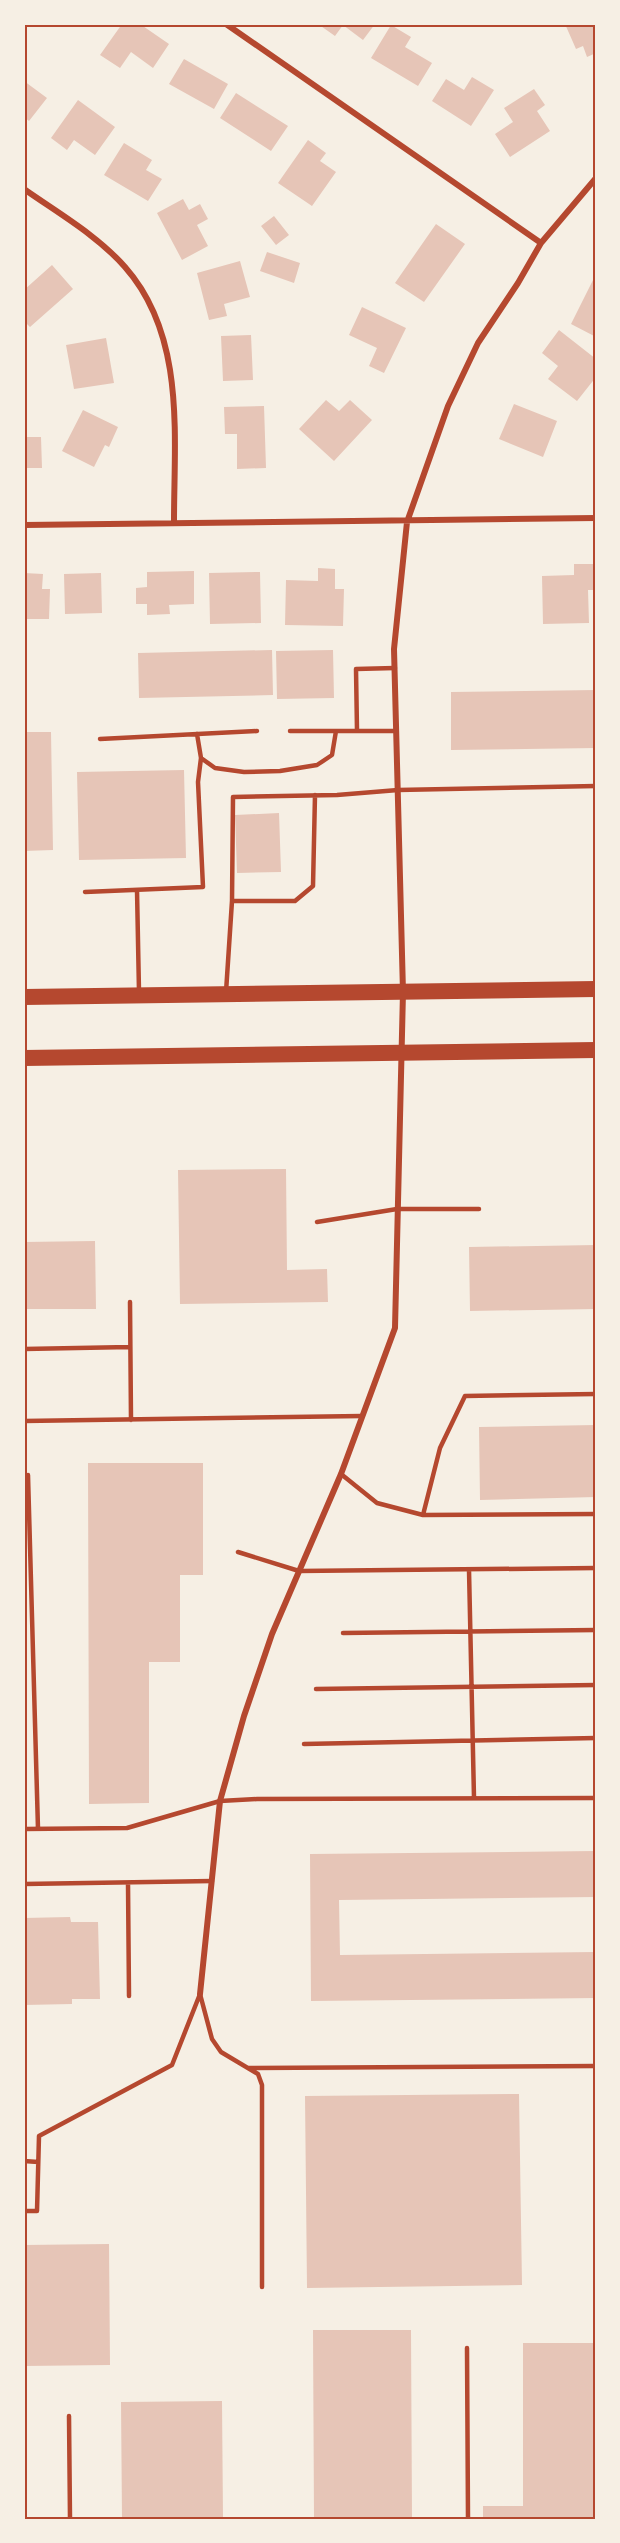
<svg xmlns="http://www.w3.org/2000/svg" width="620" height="2543" viewBox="0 0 620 2543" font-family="Signika,sans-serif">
	<rect width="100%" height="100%" fill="#f6efe4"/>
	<path fill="#e6c5b7" d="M 122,24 L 140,24 L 169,44 L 153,68 L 131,52 L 120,68 L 100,55 Z
		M 318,24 L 375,24 L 363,40 L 343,25 L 335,36 Z
		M 565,24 L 596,24 L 596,53 L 587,57 L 583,46 L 576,49 Z
		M 391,25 L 411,37 L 405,47 L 432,63 L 418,86 L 371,58 Z
		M 184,59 L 228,84 L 214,109 L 169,84 Z
		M 472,77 L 494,90 L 471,126 L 432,101 L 446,79 L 464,90 Z
		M 24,81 L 47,98 L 29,121 L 24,117 Z
		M 534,89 L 545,105 L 537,111 L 550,131 L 510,157 L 495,134 L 513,122 L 504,108 Z
		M 236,93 L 288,126 L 271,151 L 220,118 Z
		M 78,100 L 115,127 L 95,155 L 74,140 L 67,150 L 51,138 Z
		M 308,140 L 326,153 L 320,161 L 336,172 L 312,206 L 278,183 Z
		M 124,143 L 152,160 L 146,170 L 162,179 L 148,201 L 104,175 Z
		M 183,199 L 189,210 L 200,204 L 208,219 L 197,225 L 208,246 L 182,260 L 157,213 Z
		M 274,216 L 289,235 L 276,245 L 261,226 Z
		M 436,224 L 465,244 L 424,302 L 395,283 Z
		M 267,252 L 300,263 L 294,283 L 260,271 Z
		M 240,261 L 250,297 L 224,304 L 227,316 L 209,320 L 197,273 Z
		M 52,265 L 73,289 L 30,327 L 24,321 L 24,290 Z
		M 596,274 L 596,337 L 571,324 Z
		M 362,307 L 406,328 L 384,373 L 369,366 L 377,348 L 349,335 Z
		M 559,330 L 596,359 L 596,377 L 577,401 L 548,379 L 558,366 L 542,353 Z
		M 251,335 L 253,380 L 223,381 L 221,336 Z
		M 106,338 L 114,383 L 74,389 L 66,345 Z
		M 326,400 L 339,411 L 350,400 L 372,420 L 334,461 L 299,429 Z
		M 514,404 L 557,421 L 543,457 L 499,439 Z
		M 264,406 L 266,468 L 237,469 L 237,434 L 225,434 L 224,407 Z
		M 83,410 L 118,427 L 109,447 L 105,445 L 94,467 L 62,451 Z
		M 24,437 L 41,437 L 42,468 L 24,468 Z
		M 574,564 L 596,564 L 596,590 L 588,590 L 589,623 L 543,624 L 542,576 L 574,575 Z
		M 318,568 L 335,569 L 335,589 L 344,589 L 343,626 L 285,625 L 286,580 L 318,581 Z
		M 194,571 L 194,604 L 169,605 L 170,614 L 147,615 L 147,604 L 136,604 L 136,588 L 147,587 L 147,572 Z
		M 260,572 L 261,623 L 210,624 L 209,573 Z
		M 24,573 L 43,574 L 42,589 L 50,589 L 49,619 L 24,619 Z
		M 101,573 L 102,613 L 65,614 L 64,574 Z
		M 272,650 L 273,695 L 139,698 L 138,653 Z
		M 333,650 L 334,698 L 277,699 L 276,651 Z
		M 596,690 L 596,748 L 451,750 L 451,692 Z
		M 24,732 L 51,732 L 53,850 L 24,851 Z
		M 184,770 L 186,858 L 79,860 L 77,772 Z
		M 279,813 L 281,872 L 237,873 L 235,815 Z
		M 286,1169 L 287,1270 L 327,1269 L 328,1302 L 180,1304 L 178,1170 Z
		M 95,1241 L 96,1309 L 24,1309 L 24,1242 Z
		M 596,1245 L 596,1309 L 470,1311 L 469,1247 Z
		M 596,1425 L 596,1497 L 480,1500 L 479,1427 Z
		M 88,1463 L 203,1463 L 203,1575 L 180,1575 L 180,1662 L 149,1662 L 149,1803 L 89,1804 Z
		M 596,1851 L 596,1897 L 339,1900 L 340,1955 L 596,1952 L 596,1998 L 311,2001 L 310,1854 Z
		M 70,1917 L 71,1922 L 98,1922 L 100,1999 L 72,1999 L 72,2004 L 24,2005 L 24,1918 Z
		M 519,2094 L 522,2285 L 307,2288 L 305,2096 Z
		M 109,2244 L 110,2365 L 24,2366 L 24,2245 Z
		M 313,2330 L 411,2330 L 412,2519 L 314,2519 Z
		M 523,2343 L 596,2343 L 596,2519 L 483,2519 L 483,2506 L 523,2506 Z
		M 222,2401 L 223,2519 L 122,2519 L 121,2402 Z"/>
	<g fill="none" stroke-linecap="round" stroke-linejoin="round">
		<path stroke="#b5482f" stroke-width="4.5" d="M 290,731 L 396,731
			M 357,731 L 356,669 L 395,668
			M 197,734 L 201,758 L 215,768 L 244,772 L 280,771 L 317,765 L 332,755 L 336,731
			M 100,739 L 257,731
			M 137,890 L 139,992
			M 85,892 L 203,887 L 198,782 L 201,758
			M 232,901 L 295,901 L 313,886 L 315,795
			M 226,992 L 232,901 L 233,797 L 337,795 L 398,790 L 596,786
			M 317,1222 L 397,1209 L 479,1209
			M 130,1302 L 131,1420
			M 24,1349 L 130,1347
			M 24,1421 L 362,1416
			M 341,1474 L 377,1503 L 423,1515 L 596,1514
			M 28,1475 L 38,1829
			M 423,1515 L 440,1448 L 465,1396 L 596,1394
			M 238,1552 L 299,1571 L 596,1568
			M 469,1570 L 474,1798
			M 343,1633 L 596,1630
			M 316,1689 L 596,1685
			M 304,1744 L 596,1738
			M 24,1829 L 127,1828 L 220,1801 L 257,1799 L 596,1798
			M 128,1883 L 129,1996
			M 24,1884 L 212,1881
			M 200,1994 L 212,2039 L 221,2052 L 258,2074 L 262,2085 L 262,2287
			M 249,2068 L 596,2066
			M 24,2161 L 38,2162
			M 24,2211 L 37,2211 L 39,2136 L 172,2065 L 200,1994
			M 467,2348 L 468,2519
			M 69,2416 L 70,2519"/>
		<path stroke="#b5482f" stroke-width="6" d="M 226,24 L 541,243
			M 24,189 C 58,213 97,235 125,267 C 186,336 174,436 174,521
			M 24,525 L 596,518
			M 200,1994 L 220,1801 L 244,1716 L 272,1634 L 341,1474 L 395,1328 L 403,992 L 394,649 L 407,522 L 448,406 L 478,343 L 518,283 L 541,243 L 596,178"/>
		<path stroke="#b5482f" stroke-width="16" d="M 24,997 L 596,989
			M 24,1058 L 596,1050"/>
	</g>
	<rect width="620" height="2543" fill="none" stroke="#f6efe4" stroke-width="51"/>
	<rect x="26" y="26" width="568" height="2492" fill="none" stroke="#b5482f" stroke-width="2"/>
</svg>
